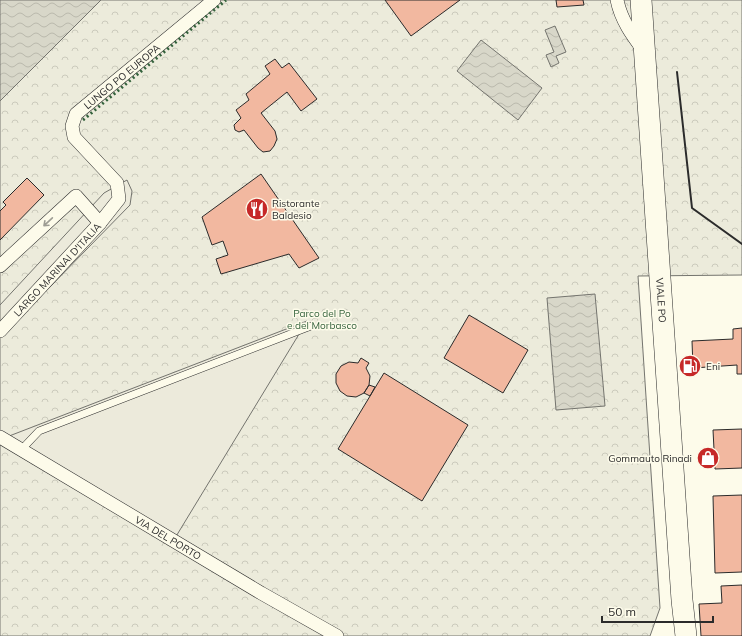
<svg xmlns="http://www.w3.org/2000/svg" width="742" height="636" viewBox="0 0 742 636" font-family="Mulish,sans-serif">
	<defs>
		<pattern id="park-crowns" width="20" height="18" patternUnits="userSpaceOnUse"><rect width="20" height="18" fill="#ecebdb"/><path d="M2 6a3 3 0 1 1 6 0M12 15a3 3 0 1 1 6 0" fill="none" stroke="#cbcabc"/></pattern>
		<pattern id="water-waves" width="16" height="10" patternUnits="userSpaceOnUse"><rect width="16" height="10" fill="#d8d7c9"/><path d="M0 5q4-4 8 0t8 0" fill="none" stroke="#bab9ad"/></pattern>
	</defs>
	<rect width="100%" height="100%" fill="#fdfbea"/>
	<path fill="url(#park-crowns)" stroke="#74746e" d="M 0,0 L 742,0 L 742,275 L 638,276 L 660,608 L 650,636 L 0,636 Z"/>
	<path fill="#eceadb" stroke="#74746e" d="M 127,180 L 132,191 L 130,205 L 0,338 L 0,305 L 104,193 Z
		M 307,321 L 172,543 L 4,438 Z"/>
	<path fill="url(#water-waves)" stroke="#74746e" d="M 0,0 L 101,0 L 0,101 Z
		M 555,26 L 566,52 L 556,56 L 559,63 L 551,67 L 546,55 L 554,52 L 545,30 Z
		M 481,40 L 542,88 L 518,120 L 457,71 Z
		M 595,294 L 605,406 L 556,410 L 547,298 Z"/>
	<path fill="#f2b8a0" stroke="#2b2b2b" d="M 385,0 L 460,0 L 411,36 Z
		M 556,0 L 583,0 L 584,5 L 557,7 Z
		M 275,59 L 282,68 L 289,63 L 317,99 L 301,111 L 287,92 L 261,113 L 275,131 L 277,139 L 274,146 L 270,151 L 263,152 L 258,148 L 244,130 L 239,132 L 235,130 L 234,125 L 241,118 L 236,110 L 249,100 L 246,94 L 270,74 L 265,66 Z
		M 261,174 L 319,258 L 299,268 L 289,254 L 221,274 L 216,259 L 228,255 L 223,241 L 212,245 L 202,217 Z
		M 27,178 L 44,195 L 0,240 L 0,211 L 6,205 L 3,202 Z
		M 469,315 L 528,350 L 503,393 L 444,358 Z
		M 742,328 L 742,374 L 737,374 L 737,365 L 693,368 L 692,341 L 733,339 L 733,329 Z
		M 361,358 L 369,363 L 366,368 L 370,376 L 369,385 L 364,393 L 356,397 L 347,396 L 340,391 L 336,383 L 336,374 L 341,366 L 349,362 L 358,363 Z
		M 384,373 L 468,425 L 422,501 L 338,449 Z
		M 369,385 L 375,387 L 370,396 L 364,393 Z
		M 742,429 L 742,468 L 715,469 L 713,430 Z
		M 742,495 L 742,572 L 715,573 L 713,496 Z
		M 742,585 L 742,636 L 701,636 L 699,604 L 722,603 L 721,586 Z"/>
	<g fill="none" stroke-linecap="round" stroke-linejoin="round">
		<g stroke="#2b2b2b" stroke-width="8">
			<path id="lane" d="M 21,450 L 39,431 L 311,326"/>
		</g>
		<g stroke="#2b2b2b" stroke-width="14">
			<g id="street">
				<path d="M 617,0 C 621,20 632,35 644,51"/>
				<path d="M 0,266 L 76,196 L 100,223"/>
				<path id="s1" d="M 0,331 L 100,223 L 119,199 L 117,183 L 74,137 L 72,126 L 76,114 L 214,0"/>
				<path id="s2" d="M 0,437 L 261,593 L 337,636"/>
			</g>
		</g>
		<g stroke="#2b2b2b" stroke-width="22">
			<g id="primary">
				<path id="s3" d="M 641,0 L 682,600 L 686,636"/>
			</g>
		</g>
		<use href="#lane" stroke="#fdfbea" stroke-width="7"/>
		<use href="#street" stroke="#fdfbea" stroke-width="13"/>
		<use href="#primary" stroke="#fdfbea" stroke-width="21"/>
		<path stroke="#34623c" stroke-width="3" stroke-dasharray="2 3" stroke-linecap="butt" d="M 83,120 L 226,0"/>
		<path stroke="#2b2b2b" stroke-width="2" d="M 677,72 L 692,208 L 742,244"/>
	</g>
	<defs><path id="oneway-shaft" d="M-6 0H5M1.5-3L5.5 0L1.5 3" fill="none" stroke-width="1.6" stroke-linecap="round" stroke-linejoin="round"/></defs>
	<use stroke="#9e9d94" href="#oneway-shaft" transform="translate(48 222) rotate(137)"/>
	<defs>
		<g id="restaurant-disc" transform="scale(1.15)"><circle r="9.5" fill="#c62828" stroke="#fdfbea"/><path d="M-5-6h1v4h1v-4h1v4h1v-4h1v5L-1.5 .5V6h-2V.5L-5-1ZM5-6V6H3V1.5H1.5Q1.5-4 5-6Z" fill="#fff"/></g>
		<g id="fuel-disc" transform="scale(1.15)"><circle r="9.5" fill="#c62828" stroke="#fdfbea"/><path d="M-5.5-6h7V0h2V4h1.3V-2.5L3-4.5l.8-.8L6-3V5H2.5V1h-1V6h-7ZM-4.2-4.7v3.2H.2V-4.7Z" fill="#fff"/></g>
		<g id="shop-disc" transform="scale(1.15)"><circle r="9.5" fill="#c62828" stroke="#fdfbea"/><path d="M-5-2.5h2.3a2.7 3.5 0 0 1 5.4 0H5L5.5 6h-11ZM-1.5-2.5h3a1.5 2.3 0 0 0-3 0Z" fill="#fff"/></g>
	</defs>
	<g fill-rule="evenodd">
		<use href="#restaurant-disc" x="257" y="209"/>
		<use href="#fuel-disc" x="690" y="366"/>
		<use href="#shop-disc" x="708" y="458"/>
	</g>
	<g text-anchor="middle" stroke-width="3" stroke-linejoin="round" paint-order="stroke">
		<g font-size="10" fill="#2b2b2b" stroke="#fdfbea">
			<text dy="4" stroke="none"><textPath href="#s1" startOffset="340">LUNGO PO EUROPA</textPath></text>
			<text dy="4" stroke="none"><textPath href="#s1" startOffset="84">LARGO MARINAI D'ITALIA</textPath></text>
			<text dy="4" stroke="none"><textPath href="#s3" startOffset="301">VIALE PO</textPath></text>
			<text dy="4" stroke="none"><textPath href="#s2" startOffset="196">VIA DEL PORTO</textPath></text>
		</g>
		<g font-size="10" fill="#2b2b2b" stroke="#fdfbea" text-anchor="start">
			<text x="272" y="207">Ristorante<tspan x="272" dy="12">Baldesio</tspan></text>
			<text x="706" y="370">Eni</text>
			<text x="692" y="462" text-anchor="end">Gommauto Rinadi</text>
		</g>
		<g font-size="10" fill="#34623c" stroke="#fdfbea">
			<text x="322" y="317">Parco del Po<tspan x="322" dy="12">e del Morbasco</tspan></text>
		</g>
	</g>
	<path d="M602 616v6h111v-6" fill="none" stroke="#2b2b2b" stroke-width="2"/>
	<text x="608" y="616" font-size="12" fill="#2b2b2b" stroke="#fdfbea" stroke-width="3" paint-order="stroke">50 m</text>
</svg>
